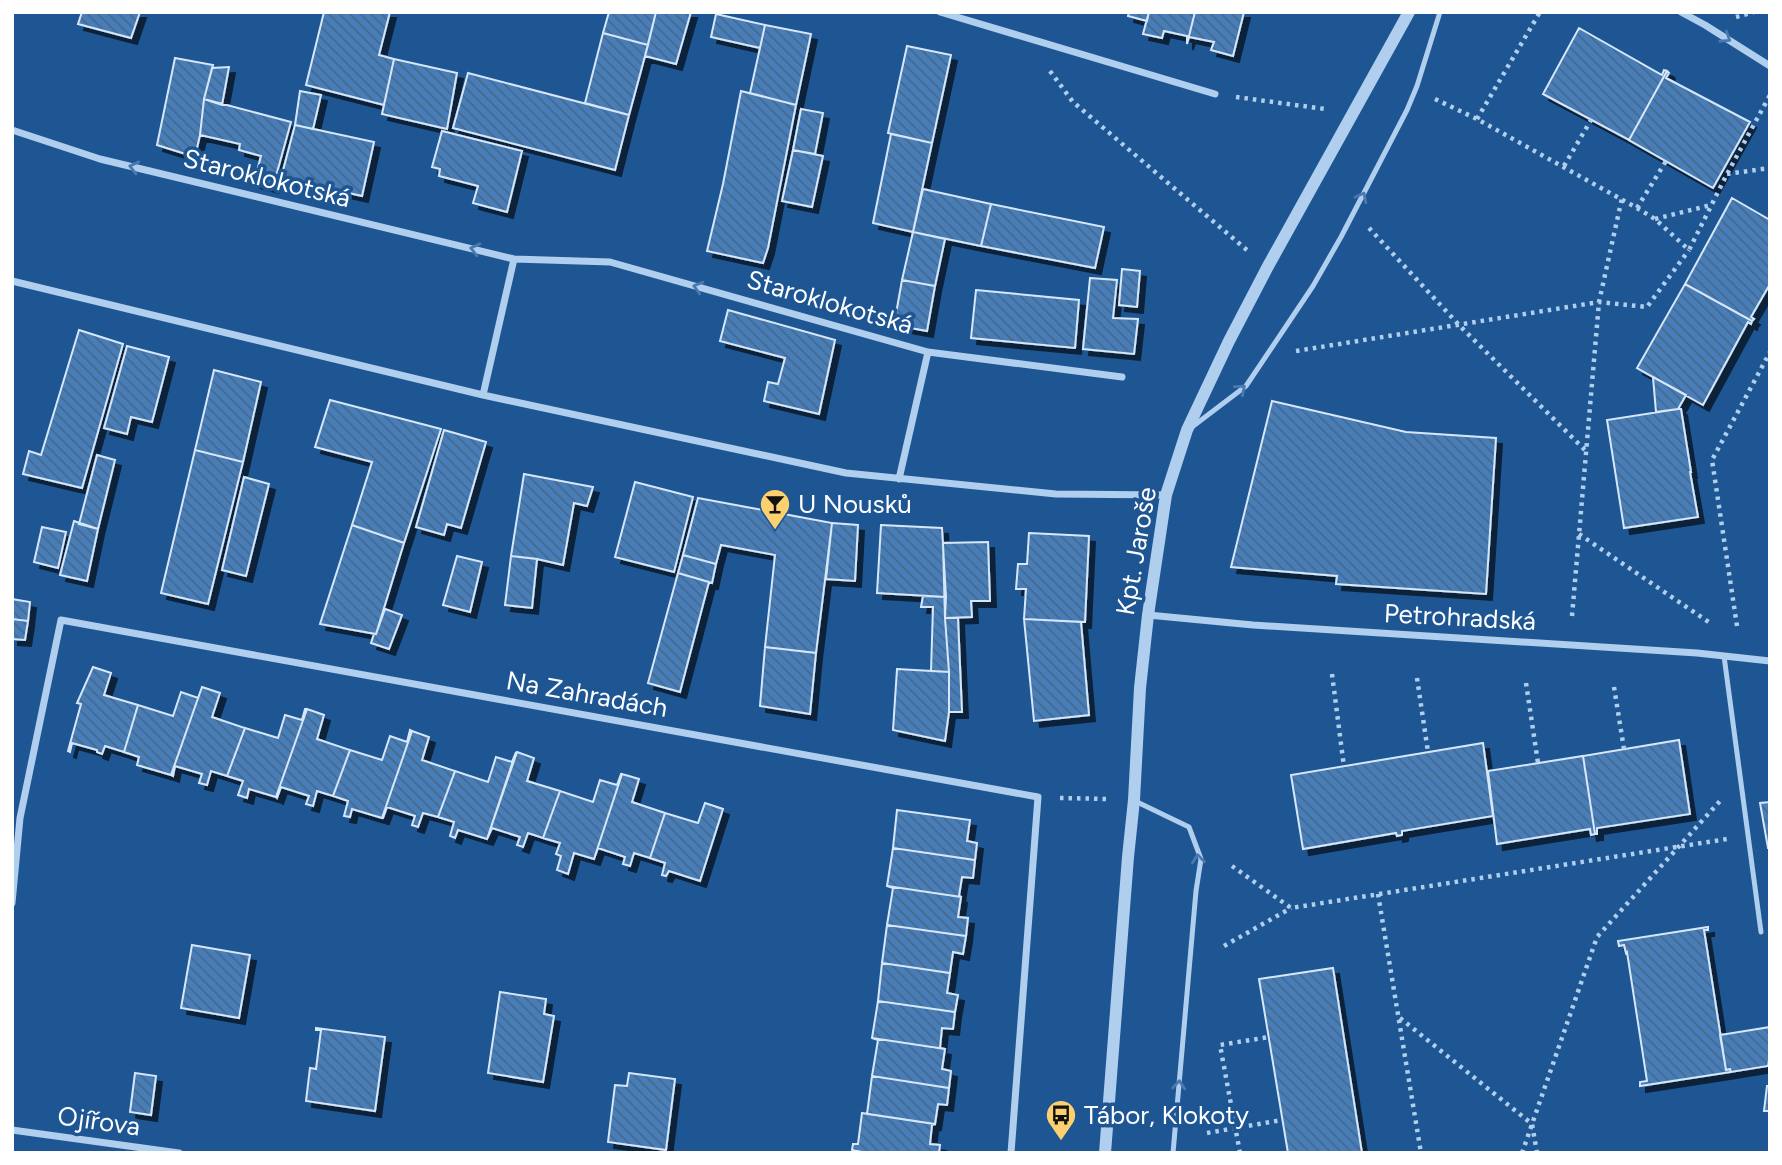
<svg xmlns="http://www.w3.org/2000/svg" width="1782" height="1165" viewBox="0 0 1782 1165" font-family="Figtree,sans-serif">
	<defs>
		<pattern id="building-back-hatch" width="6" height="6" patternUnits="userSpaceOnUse" patternTransform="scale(1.75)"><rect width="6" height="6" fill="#467eba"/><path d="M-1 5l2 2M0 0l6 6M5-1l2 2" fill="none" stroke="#496888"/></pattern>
		<filter id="shadow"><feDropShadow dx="6" dy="6" stdDeviation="0" flood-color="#0009"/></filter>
	</defs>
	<rect width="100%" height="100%" fill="#1e5593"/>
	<path fill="url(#building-back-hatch)" stroke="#d6e7fa" stroke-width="2" filter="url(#shadow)" d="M 82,12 L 140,12 L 131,38 L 78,24 Z
		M 324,12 L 390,12 L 379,55 L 394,59 L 384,105 L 306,85 Z
		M 609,12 L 656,12 L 648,45 L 603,33 Z
		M 656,12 L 691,12 L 676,64 L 645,56 Z
		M 1129,12 L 1149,12 L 1147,21 L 1128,16 Z
		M 1149,12 L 1195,12 L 1187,44 L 1187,36 L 1164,31 L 1162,38 L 1143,34 Z
		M 1195,12 L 1244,12 L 1233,56 L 1211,50 L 1214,42 L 1189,37 L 1187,44 Z
		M 716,14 L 765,25 L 760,48 L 711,37 Z
		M 765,25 L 811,34 L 796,105 L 750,93 Z
		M 1579,28 L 1662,75 L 1664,70 L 1667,71 L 1629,140 L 1543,94 Z
		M 603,33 L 648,45 L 629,115 L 585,103 Z
		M 907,46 L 951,55 L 932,143 L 888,133 Z
		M 175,58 L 213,65 L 204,99 L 200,135 L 195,157 L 157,145 Z
		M 394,59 L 457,73 L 447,129 L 382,114 Z
		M 229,67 L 222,105 L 204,99 L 212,68 Z
		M 1667,71 L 1669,73 L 1666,78 L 1750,122 L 1713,188 L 1629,140 Z
		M 468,73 L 629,115 L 615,170 L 453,128 Z
		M 300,91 L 321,95 L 313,129 L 295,125 Z
		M 741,91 L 796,105 L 768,248 L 763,263 L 707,251 L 723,184 Z
		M 204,99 L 291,122 L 273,187 L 254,182 L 261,156 L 239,150 L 240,144 L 200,135 Z
		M 801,109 L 823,113 L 815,154 L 793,150 Z
		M 295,125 L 374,142 L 362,196 L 281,178 Z
		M 442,131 L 522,151 L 507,212 L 473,203 L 478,186 L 439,176 L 440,169 L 432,167 Z
		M 891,134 L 932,143 L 913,232 L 873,223 Z
		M 793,150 L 823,156 L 812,207 L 782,201 Z
		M 923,189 L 991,204 L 981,246 L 913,232 Z
		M 1732,198 L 1770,220 L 1770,284 L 1751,317 L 1754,319 L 1752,321 L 1685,284 Z
		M 991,204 L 1104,227 L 1095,268 L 981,246 Z
		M 913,232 L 945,239 L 935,286 L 902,280 Z
		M 1122,269 L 1140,271 L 1137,307 L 1119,305 Z
		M 1090,278 L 1117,280 L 1113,318 L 1138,319 L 1134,354 L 1083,349 Z
		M 902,280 L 935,286 L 927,331 L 894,325 Z
		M 1685,284 L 1752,321 L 1751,324 L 1748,322 L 1703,405 L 1637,368 Z
		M 976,290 L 1079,300 L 1075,348 L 971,338 Z
		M 728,310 L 835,340 L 819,414 L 764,401 L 768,382 L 778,384 L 785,358 L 720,341 Z
		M 79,330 L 123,344 L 82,488 L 23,474 L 29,451 L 41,455 Z
		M 127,346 L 169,357 L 152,422 L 131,417 L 127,434 L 104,428 Z
		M 214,370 L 261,382 L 243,462 L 195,450 Z
		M 1653,377 L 1686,395 L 1678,409 L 1656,412 Z
		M 330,400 L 441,429 L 404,543 L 352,525 L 372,462 L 315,447 Z
		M 1272,401 L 1406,432 L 1496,438 L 1486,594 L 1336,584 L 1337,576 L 1231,567 Z
		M 1678,409 L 1681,409 L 1691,472 L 1690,472 L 1698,517 L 1624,528 L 1607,420 Z
		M 444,430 L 486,442 L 461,528 L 447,524 L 444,535 L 416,527 Z
		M 195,450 L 243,462 L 208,604 L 161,593 Z
		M 97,455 L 115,460 L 98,529 L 79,524 Z
		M 524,474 L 593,487 L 587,506 L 574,503 L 563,565 L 537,559 L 511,556 Z
		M 244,477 L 269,484 L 246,576 L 222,570 Z
		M 635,482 L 693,497 L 674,572 L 615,557 Z
		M 698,498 L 832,523 L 816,653 L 765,647 L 775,555 L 721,545 L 716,564 L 683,555 Z
		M 74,521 L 98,529 L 87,581 L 60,575 Z
		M 832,523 L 858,525 L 855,581 L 826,579 Z
		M 352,525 L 404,543 L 376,634 L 320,624 Z
		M 881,525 L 942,528 L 946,597 L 877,593 Z
		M 42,527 L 66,532 L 58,568 L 34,562 Z
		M 1029,533 L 1089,536 L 1085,622 L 1024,619 L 1026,589 L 1016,589 L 1018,564 L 1027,564 Z
		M 988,542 L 990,601 L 971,601 L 972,617 L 945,618 L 943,543 Z
		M 683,555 L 716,564 L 712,583 L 678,573 Z
		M 457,556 L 482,562 L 470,612 L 443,605 Z
		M 511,556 L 537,559 L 532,608 L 505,605 Z
		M 678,573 L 709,582 L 680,692 L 648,683 Z
		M 923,596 L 946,597 L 945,618 L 949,672 L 931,671 L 933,607 L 921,607 Z
		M 12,599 L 30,602 L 28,621 L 12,619 Z
		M 385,609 L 402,615 L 389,649 L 371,643 L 374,634 L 376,634 Z
		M 945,618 L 958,618 L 962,712 L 949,712 L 949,672 Z
		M 12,619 L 28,621 L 25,640 L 12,639 Z
		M 1024,619 L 1081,622 L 1089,715 L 1034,721 Z
		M 765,647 L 816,653 L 810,714 L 760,706 Z
		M 93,667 L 111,673 L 104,695 L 138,705 L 124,752 L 105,746 L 102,754 L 97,752 L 97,750 L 72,743 L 70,752 L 68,751 L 81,704 L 77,703 Z
		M 897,669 L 949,672 L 949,712 L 945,741 L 893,730 Z
		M 202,687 L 220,693 L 212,717 L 245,728 L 227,776 L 211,771 L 207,785 L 199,783 L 202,774 L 175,766 L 173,776 L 171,775 Z
		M 202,687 L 171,775 L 137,765 L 139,757 L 124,752 L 138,705 L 173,716 L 181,692 L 198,698 Z
		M 305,709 L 307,709 L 276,797 L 249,789 L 247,798 L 238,795 L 243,781 L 227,776 L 245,728 L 278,738 L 285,715 L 302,720 Z
		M 307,709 L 324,715 L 317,739 L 350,750 L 333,796 L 317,791 L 313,806 L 306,804 L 309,796 L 281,787 L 277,798 L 276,797 Z
		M 410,730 L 412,731 L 382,818 L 352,809 L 350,817 L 344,816 L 348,801 L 333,796 L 350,750 L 382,760 L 390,736 L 407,742 Z
		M 412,731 L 429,737 L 422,760 L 455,771 L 438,817 L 423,813 L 418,827 L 412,825 L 415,816 L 387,807 L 383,818 L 382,818 Z
		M 1679,740 L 1690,814 L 1597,828 L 1597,834 L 1595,834 L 1583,756 Z
		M 1483,743 L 1493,816 L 1402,831 L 1402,835 L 1397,836 L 1396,833 L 1303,849 L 1291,775 Z
		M 516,752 L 487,839 L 458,830 L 455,838 L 450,836 L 454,822 L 438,817 L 455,771 L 488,782 L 496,757 L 512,762 Z
		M 517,752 L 534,758 L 527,781 L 560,791 L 543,838 L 528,833 L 523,847 L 517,845 L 520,837 L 492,828 L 487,839 Z
		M 1583,756 L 1595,834 L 1591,835 L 1590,829 L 1497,844 L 1488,771 Z
		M 621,774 L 622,774 L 594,859 L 574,853 L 568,874 L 557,870 L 561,856 L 556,854 L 560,843 L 543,838 L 560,791 L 593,802 L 600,780 L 617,785 Z
		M 622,774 L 639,779 L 632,802 L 665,813 L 650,858 L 634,853 L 630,866 L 623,864 L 625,857 L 598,848 L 594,859 Z
		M 1770,802 L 1770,848 L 1768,848 L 1760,803 Z
		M 705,803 L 723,809 L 700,881 L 669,871 L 666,876 L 662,875 L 665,863 L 650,858 L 665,813 L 698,823 Z
		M 897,810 L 970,820 L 967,841 L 977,843 L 975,860 L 893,848 Z
		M 893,848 L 975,860 L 973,878 L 962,877 L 959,896 L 961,897 L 887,886 Z
		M 887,886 L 961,897 L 958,917 L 968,918 L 966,936 L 887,925 L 893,888 Z
		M 887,925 L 966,936 L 963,954 L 953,952 L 950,973 L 882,963 Z
		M 1708,927 L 1708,930 L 1704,930 L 1726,1070 L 1730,1069 L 1731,1072 L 1640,1086 L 1640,1082 L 1647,1081 L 1627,952 L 1626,953 L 1624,945 L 1619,946 L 1618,941 Z
		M 192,945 L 250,955 L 239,1018 L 181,1008 Z
		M 882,963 L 950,973 L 947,993 L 958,995 L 955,1012 L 878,1001 Z
		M 1333,968 L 1362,1153 L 1288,1153 L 1259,979 Z
		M 500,992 L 546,999 L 544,1014 L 554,1016 L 543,1082 L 488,1073 Z
		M 878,1001 L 955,1012 L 953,1029 L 942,1028 L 940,1048 L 945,1049 L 872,1038 Z
		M 1770,1027 L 1770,1055 L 1768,1066 L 1731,1072 L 1730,1069 L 1726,1070 L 1720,1035 Z
		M 316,1028 L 385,1037 L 375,1111 L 306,1101 L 310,1068 L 316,1069 L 321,1030 L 316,1030 Z
		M 872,1038 L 945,1049 L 942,1069 L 951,1071 L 949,1088 L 872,1076 L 878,1040 Z
		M 135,1073 L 156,1076 L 151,1115 L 130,1112 Z
		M 629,1073 L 675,1079 L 666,1150 L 608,1142 L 615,1085 L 627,1086 Z
		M 872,1076 L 949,1088 L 947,1105 L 938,1104 L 935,1124 L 867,1114 Z
		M 1767,1086 L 1770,1086 L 1770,1111 L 1764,1111 Z
		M 862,1113 L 935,1124 L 932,1125 L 930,1144 L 940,1145 L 939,1153 L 867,1153 L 852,1150 L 853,1144 L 858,1144 Z"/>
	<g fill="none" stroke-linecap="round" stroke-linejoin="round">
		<path stroke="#b0ceee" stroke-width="4.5" stroke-dasharray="3.5 5" stroke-linecap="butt" d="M 1736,17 L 1754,12
			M 1050,71 L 1073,102 L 1248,251
			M 1236,97 L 1325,109
			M 1435,99 L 1477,119 L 1637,208 L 1655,219 L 1689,250 L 1727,174 L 1770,95
			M 1477,119 L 1540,12
			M 1564,166 L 1591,120
			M 1727,174 L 1770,168
			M 1637,208 L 1666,161
			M 1655,219 L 1711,205
			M 1369,228 L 1459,325 L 1585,450
			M 1296,351 L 1599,302 L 1647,307 L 1689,250
			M 1579,534 L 1710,623
			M 1572,616 L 1599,302 L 1622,198
			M 1737,626 L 1712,460 L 1770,352
			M 1332,674 L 1344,767
			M 1417,678 L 1428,752
			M 1526,683 L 1538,763
			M 1614,687 L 1624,749
			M 1060,798 L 1107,799
			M 1232,866 L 1291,908 L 1727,839
			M 1378,894 L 1421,1153
			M 1224,946 L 1291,908
			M 1400,1018 L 1532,1124 L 1537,1153
			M 1207,1133 L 1282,1120
			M 1240,1153 L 1220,1045 L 1269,1037
			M 1522,1153 L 1597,937 L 1720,801"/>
		<path stroke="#b0ceee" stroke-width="5" d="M 1192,427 L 1246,386 L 1313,286 L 1341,237 L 1407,110 L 1417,86 L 1440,12
			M 1724,656 L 1761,932
			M 1135,801 L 1189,827 L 1201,859 L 1196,891 L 1173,1153"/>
		<path stroke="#b0ceee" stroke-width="7" d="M 940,12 L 1215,94
			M 1681,12 L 1705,25 L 1770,66
			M 12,130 L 100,159 L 514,259 L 610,262 L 928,352 L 1122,377
			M 12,281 L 483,395 L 846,473 L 1056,494 L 1166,495
			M 483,395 L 514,259
			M 899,479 L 928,352
			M 1148,615 L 1253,625 L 1697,653 L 1770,661
			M 12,903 L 20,818 L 61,620 L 1038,797 L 1011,1153
			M 12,1130 L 179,1153"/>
		<path stroke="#b0ceee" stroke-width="12" d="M 1105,1153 L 1128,857 L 1134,800 L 1140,688 L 1148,615 L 1166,495 L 1187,430 L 1229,341 L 1267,268 L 1409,12"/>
	</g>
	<defs><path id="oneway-chevron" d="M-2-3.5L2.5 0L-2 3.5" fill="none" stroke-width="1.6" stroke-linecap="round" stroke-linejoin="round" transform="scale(1.75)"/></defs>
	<g stroke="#4a79ae">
		<use href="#oneway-chevron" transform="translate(1726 38) rotate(33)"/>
		<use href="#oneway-chevron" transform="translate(134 167) rotate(-166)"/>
		<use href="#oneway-chevron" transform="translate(1362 197) rotate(-63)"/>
		<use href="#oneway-chevron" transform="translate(475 249) rotate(-166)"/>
		<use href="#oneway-chevron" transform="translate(698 287) rotate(-164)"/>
		<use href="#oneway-chevron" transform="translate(1241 389) rotate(-41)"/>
		<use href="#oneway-chevron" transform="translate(1198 859) rotate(-96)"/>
		<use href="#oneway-chevron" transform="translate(1179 1085) rotate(-85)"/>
	</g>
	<defs>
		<g id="bar-pin" transform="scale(1.575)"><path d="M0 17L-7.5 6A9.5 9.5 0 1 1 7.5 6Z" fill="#fdd06f" stroke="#1e5593"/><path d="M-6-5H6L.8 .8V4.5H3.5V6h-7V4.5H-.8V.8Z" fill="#111"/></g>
		<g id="bus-pin" transform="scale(1.575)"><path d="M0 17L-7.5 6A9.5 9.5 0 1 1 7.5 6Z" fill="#fdd06f" stroke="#1e5593"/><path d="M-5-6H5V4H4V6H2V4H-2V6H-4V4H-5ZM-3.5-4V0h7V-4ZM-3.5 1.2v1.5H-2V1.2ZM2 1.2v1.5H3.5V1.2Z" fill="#111"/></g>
	</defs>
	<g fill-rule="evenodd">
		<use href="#bar-pin" x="775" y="504"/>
		<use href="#bus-pin" x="1061" y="1115"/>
	</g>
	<g text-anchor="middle" stroke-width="7" stroke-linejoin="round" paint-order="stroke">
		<g font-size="26" fill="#fff" stroke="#1e5593">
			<text transform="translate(267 178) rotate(14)" y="9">Staroklokotská</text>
			<text transform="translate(830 302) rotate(16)" y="9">Staroklokotská</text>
			<text transform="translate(1136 551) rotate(-80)" y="9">Kpt. Jaroše</text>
			<text transform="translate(1460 617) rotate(3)" y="9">Petrohradská</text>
			<text transform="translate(587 694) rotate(10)" y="9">Na Zahradách</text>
			<text transform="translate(99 1121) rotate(8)" y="9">Ojířova</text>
		</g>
		<g font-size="26" fill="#fff" stroke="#1e5593" text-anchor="start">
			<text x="798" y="513">U Nousků</text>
			<text x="1084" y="1124">Tábor, Klokoty</text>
		</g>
	</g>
	<rect width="1782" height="1165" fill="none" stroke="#ffffff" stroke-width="28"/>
</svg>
